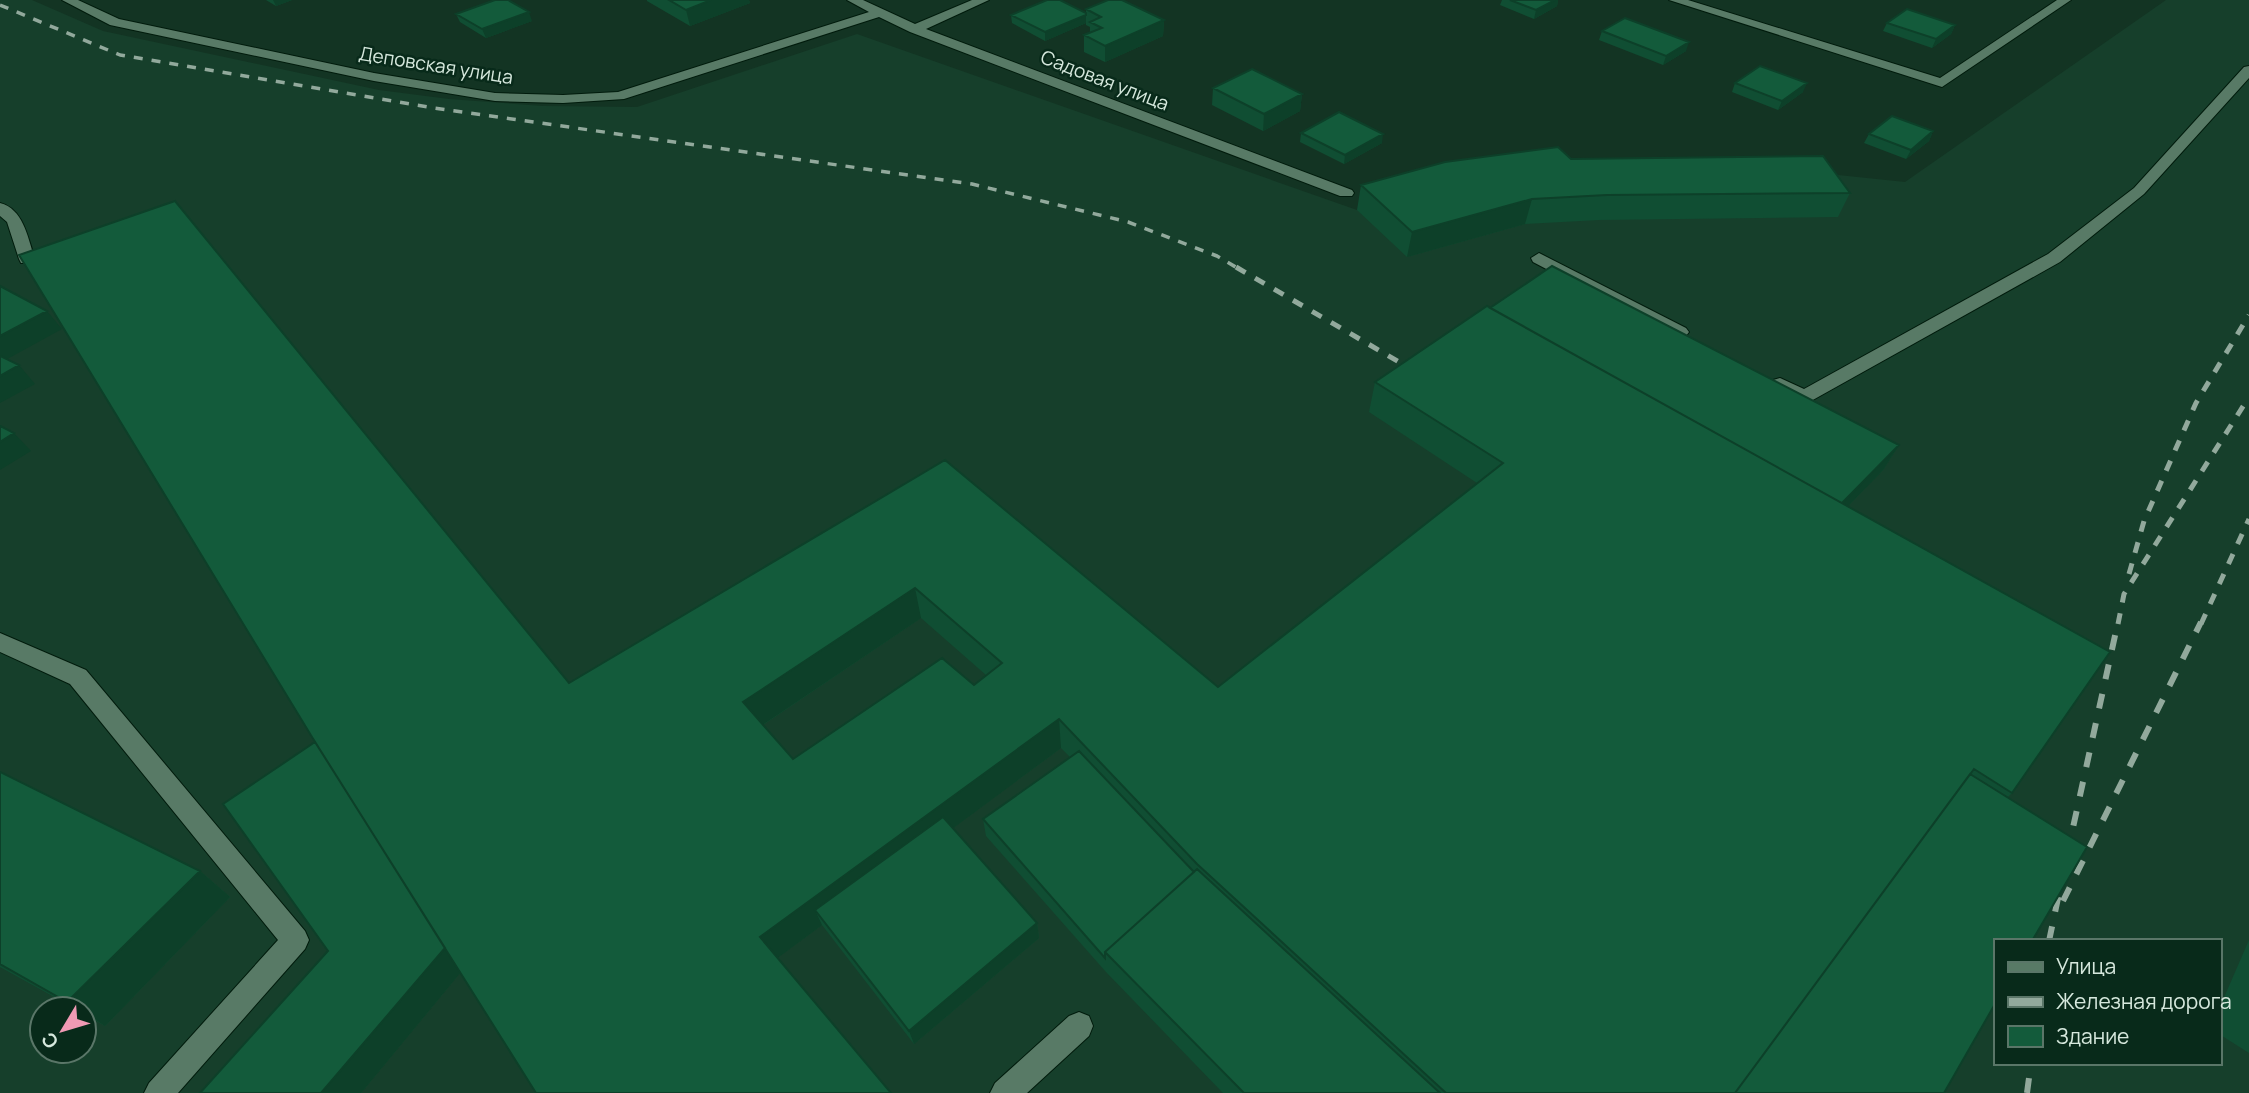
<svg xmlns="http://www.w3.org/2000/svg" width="2249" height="1093" viewBox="0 0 2249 1093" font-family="Manrope,sans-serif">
	<rect width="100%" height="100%" fill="#133423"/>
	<path fill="#163f2b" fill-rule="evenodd" d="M 0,0 L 32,0 L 103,31 L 379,90 L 449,99 L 543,106 L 637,107 L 857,34 L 1357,210 L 1434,181 L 1800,171 L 1905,182 L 2166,0 L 2249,0 L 2249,1093 L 0,1093 ZM 1995,941 L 2219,941 L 2219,1063 L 1995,1063 ZM 42,1009 L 84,1009 L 84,1051 L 42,1051 Z"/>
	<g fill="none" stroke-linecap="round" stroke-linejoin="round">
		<g stroke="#001b0c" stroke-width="2">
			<path id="service" d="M 2249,66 L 2249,78 L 2144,194 L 2060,262 L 1811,401 C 1798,405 1779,394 1771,384 L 1773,380 L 1780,378 L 1804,389 L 2048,254 L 2134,188 L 2244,67 Z
				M 0,203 C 24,209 28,239 35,259 L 33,263 L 21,263 L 19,259 L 7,222 L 0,216 Z
				M 1539,253 L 1686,328 L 1689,332 L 1686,336 L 1674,336 L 1533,262 L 1531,258 Z
				M 0,633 L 86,670 L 305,931 L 309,940 L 305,949 L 178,1093 L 144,1093 L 149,1083 L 278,940 L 70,684 L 0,652 Z
				M 1079,1012 L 1089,1016 L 1093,1026 L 1089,1036 L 1027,1093 L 990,1093 L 995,1083 L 1069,1016 Z"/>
		</g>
		<g stroke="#001b0c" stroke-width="2">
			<path id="minor" d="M 62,0 L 78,0 L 119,19 L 374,73 L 495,93 L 563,95 L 618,92 L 869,12 L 847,0 L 863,0 L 915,24 L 972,0 L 989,0 L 926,29 L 1352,190 L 1354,193 L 1352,196 L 1340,196 L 910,32 L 879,17 L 624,99 L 563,103 L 495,101 L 374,81 L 110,25 Z
				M 1669,0 L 1688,0 L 1940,78 L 2057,0 L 2071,0 L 1942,87 Z"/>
		</g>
		<use href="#service" fill="#587a66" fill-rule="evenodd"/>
		<use href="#minor" fill="#587a66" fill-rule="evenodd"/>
		<path stroke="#92a99c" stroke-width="3.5" stroke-dasharray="9 9" stroke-linecap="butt" d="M 0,5 L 120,55 L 434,108 L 972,184 L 1128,222 L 1217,256 L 1239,269"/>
		<path stroke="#92a99c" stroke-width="5" stroke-dasharray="11 11" stroke-linecap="butt" d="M 1236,267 L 1418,373
			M 2129,574 L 2144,521 L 2196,403 L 2249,315
			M 2118,624 L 2124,594 L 2249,397
			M 2201,624 L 2249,519"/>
		<path stroke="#92a99c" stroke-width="6" stroke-dasharray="15 15" stroke-linecap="butt" d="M 2067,855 L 2118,622
			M 2063,901 L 2201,622
			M 2049,941 L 2062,879
			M 2027,1093 L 2031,1063"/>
	</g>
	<path fill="#104e33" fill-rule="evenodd" d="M 266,0 L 292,0 L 276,6 Z
		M 647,0 L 749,0 L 750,3 L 690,26 L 647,1 Z
		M 1502,0 L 1558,0 L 1557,6 L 1534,19 L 1500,5 Z
		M 1086,9 L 1164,20 L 1163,36 L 1105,62 L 1084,52 L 1084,35 L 1090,33 L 1090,27 L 1086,25 L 1086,23 L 1045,41 L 1012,23 L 1011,15 L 1086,13 Z
		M 456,14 L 532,21 L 486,38 L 460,22 Z
		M 1887,23 L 1955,25 L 1951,34 L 1932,48 L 1883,31 Z
		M 1602,31 L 1686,51 L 1663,65 L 1599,40 Z
		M 1735,83 L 1803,92 L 1778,110 L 1732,92 Z
		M 1213,88 L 1302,94 L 1300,111 L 1263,131 L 1212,105 Z
		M 1933,131 L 1929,141 L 1906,159 L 1864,143 L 1869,134 Z
		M 1301,133 L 1382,143 L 1344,164 L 1300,142 Z
		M 1571,159 L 1850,193 L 1838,217 L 1599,220 L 1525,224 L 1407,257 L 1357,210 L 1361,185 Z
		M 1490,308 L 1899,445 L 1883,470 L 1848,506 L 2012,793 L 2007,798 L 1944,1093 L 1223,1093 L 1106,972 L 986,836 L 983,819 L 1070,757 L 1061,748 L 953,828 L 1037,923 L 1039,938 L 914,1044 L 822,925 L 777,958 L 460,973 L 361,1093 L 200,1093 L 569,683 L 945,460 L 1218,687 L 1477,483 L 1369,412 L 1375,382 ZM 921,618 L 986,675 L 974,685 L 793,759 L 763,725 Z
		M 0,772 L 200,871 L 230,897 L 105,1026 L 84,1014 L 84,1009 L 76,1009 L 0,967 Z
		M 2249,940 L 2249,1053 L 2219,1034 L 2219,1009 Z"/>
	<path fill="#0d4029" d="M 273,0 L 292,0 L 276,6 Z
		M 711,0 L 749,0 L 750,3 L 690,26 L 686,10 Z
		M 1555,0 L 1558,0 L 1557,6 L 1534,19 L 1536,10 Z
		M 529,12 L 532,21 L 486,38 L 482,29 Z
		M 1086,15 L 1086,23 L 1045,41 L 1045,32 Z
		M 1164,20 L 1163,36 L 1105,62 L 1105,46 Z
		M 1955,25 L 1951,34 L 1932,48 L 1936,39 Z
		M 1689,42 L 1686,51 L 1663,65 L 1666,56 Z
		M 1807,83 L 1803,92 L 1778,110 L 1782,101 Z
		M 1302,94 L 1300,111 L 1263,131 L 1264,114 Z
		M 1933,131 L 1929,141 L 1906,159 L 1911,150 Z
		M 1383,134 L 1382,143 L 1344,164 L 1345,155 Z
		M 1532,199 L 1525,224 L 1407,257 L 1412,232 Z
		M 47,311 L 62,329 L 0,363 L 0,336 Z
		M 19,365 L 35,384 L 0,403 L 0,376 Z
		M 14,433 L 31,451 L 0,470 L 0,442 Z
		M 1899,445 L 1883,470 L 1822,533 L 1838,508 Z
		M 915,588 L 921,618 L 755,730 L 743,702 Z
		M 1059,719 L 1061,748 L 825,923 L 815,910 L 822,925 L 772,962 L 760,937 Z
		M 337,765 L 465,967 L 361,1093 L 321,1093 Z
		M 200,871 L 230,897 L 105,1026 L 84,1012 L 84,1009 L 78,1009 L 67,1002 Z
		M 1037,923 L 1039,938 L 914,1044 L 909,1031 Z"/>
	<path fill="#135b3b" stroke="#0d4029" stroke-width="2" fill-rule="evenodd" d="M 495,0 L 508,0 L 529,12 L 482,29 L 456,14 Z
		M 669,0 L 711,0 L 686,10 Z
		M 1047,0 L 1060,0 L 1086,13 L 1086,15 L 1045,32 L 1011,15 Z
		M 1108,0 L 1122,0 L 1164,20 L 1105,46 L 1084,35 L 1102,28 L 1090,22 L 1101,17 L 1086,9 Z
		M 1510,0 L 1555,0 L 1536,10 Z
		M 1907,9 L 1955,25 L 1936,39 L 1887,23 Z
		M 1625,18 L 1689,42 L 1666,56 L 1602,31 Z
		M 1760,66 L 1807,83 L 1782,101 L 1735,83 Z
		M 1252,69 L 1302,94 L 1264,114 L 1213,88 Z
		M 1339,112 L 1383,134 L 1345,155 L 1301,133 Z
		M 1892,116 L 1933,131 L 1911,150 L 1869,134 Z
		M 1558,147 L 1571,159 L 1823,156 L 1850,193 L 1607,195 L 1532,199 L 1412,232 L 1361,185 L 1445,162 Z
		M 175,201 L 569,683 L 945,460 L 1218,687 L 1503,463 L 1375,382 L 1487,306 L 2110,652 L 2012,793 L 1974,769 L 1735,1093 L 1446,1093 L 1197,864 L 1059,719 L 760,937 L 891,1093 L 536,1093 L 312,737 L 19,255 ZM 915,588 L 1002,663 L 974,685 L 942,658 L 793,759 L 743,702 Z
		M 1552,266 L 1899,445 L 1842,503 L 1490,308 Z
		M 0,286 L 47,311 L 0,336 Z
		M 0,356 L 19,365 L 0,376 Z
		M 0,426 L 14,433 L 0,442 Z
		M 315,742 L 445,948 L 321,1093 L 200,1093 L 328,951 L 223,804 Z
		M 1079,751 L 1194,872 L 1105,952 L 1105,958 L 983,819 Z
		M 0,772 L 200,871 L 67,1002 L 0,964 Z
		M 1970,774 L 2087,847 L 2032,941 L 1995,941 L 1995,1004 L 1944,1093 L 1735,1093 Z
		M 943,817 L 1037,923 L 909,1031 L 815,910 Z
		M 1197,869 L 1440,1093 L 1244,1093 L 1105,952 Z"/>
	<g text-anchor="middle" stroke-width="5" stroke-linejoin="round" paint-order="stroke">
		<g font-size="19" fill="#d6e8dd" stroke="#082a1a">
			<text transform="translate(436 65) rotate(9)" y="7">Деповская улица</text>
			<text transform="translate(1105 80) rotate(21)" y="7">Садовая улица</text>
		</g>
	</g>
	<rect x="1994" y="939" width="228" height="126" fill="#082a1a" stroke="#5a7668" stroke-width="2"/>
	<rect x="2008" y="962" width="35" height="10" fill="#587a66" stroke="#5a7668" stroke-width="2"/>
	<text x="2056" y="974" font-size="21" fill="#d6e8dd">Улица</text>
	<rect x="2008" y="997" width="35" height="10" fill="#92a99c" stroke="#5a7668" stroke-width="2"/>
	<text x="2056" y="1009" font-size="21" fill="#d6e8dd">Железная дорога</text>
	<rect x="2008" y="1026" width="35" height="21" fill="#135b3b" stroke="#5a7668" stroke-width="2"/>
	<text x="2056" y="1044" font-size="21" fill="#d6e8dd">Здание</text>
	<g transform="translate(63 1030) rotate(232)"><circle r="33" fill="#082a1a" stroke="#5a7668" stroke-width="2"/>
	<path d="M0-5L12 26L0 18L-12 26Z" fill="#f09ab4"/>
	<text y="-10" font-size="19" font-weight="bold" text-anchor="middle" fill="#d6e8dd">С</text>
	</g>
</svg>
